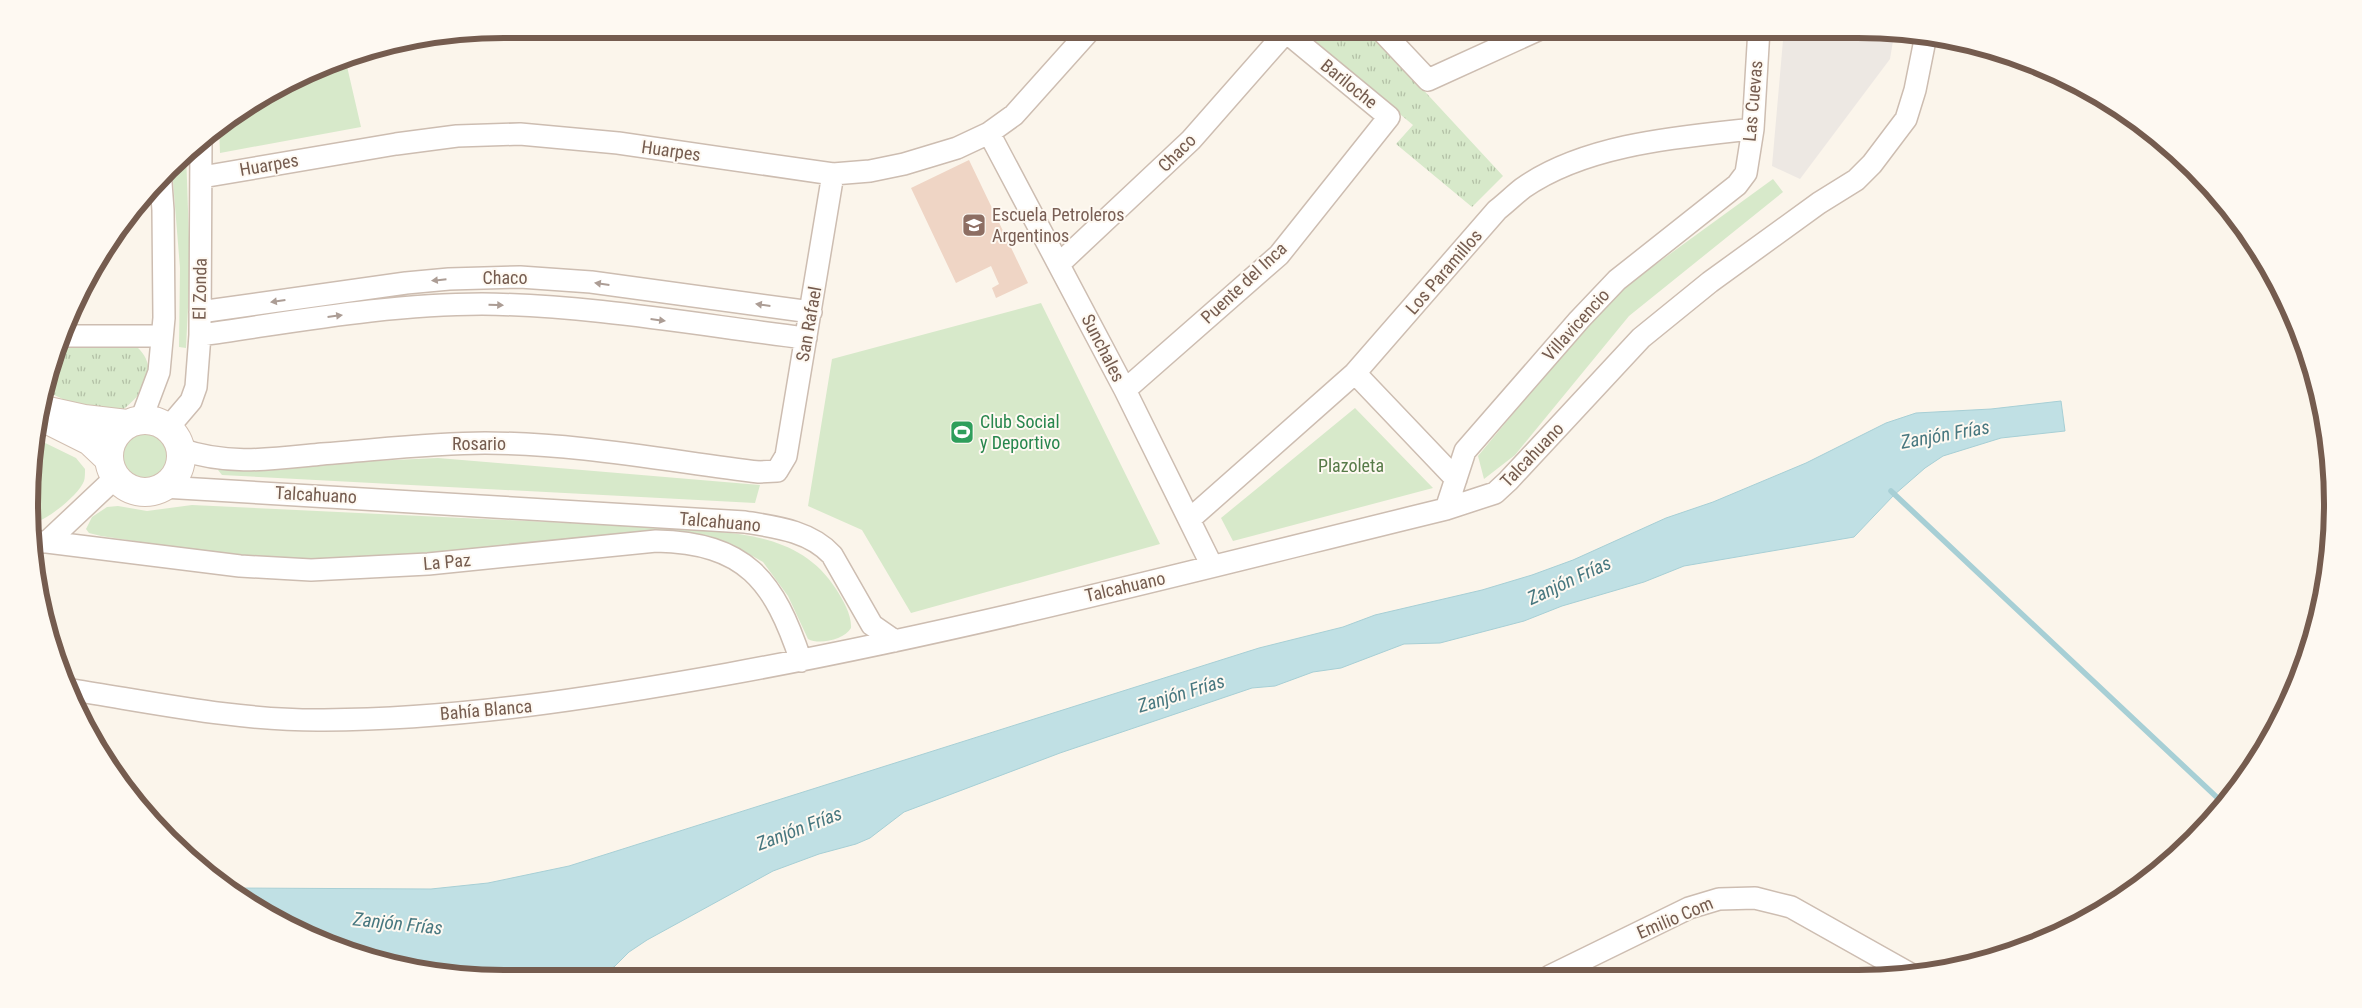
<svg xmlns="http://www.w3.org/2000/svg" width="2362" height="1008" viewBox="0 0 2362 1008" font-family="'Roboto Condensed',sans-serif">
	<defs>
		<pattern id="grass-tufts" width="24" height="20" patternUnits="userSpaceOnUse" patternTransform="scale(1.25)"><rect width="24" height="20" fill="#d7e9ca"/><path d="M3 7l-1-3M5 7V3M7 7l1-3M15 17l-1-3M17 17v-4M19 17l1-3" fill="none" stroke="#b3c0a6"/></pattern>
	</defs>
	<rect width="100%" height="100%" fill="#fbf5eb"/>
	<path fill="#ede8e3" d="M 1784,29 L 1858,29 L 1894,35 L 1890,59 L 1800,179 L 1772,166 Z"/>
	<path fill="url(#grass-tufts)" d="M 1297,29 L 1367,29 L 1503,176 L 1472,207 L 1396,144 L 1413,125 Z
		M 62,347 L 137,347 C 161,369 143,395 122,410 L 75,405 L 46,391 Z"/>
	<path fill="#d7e9ca" d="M 346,62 L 361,127 L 220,153 L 219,126 L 266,93 L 319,68 Z
		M 186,152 L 190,267 L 186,348 L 179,347 L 180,268 L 172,169 Z
		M 1773,179 L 1783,192 L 1629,316 L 1515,455 L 1484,479 L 1478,456 L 1608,299 Z
		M 1041,303 L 1160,544 L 911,613 L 862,530 L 808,506 L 832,359 Z
		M 1355,408 L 1433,488 L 1233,541 L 1221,518 Z
		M115 457a29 29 0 1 1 58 0a29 29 0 1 1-58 0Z
		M 35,438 L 76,458 L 85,469 C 85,473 85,478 84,481 C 79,495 44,523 31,523 L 29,504 Z
		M 438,458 L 760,485 L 755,503 L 222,475 L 218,470 L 225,467 L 294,468 L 328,463 Z
		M 192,505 L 673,528 C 734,533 800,532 836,589 C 843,600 852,615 851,628 C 844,640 819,645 808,639 L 788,596 L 763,562 L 735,546 L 709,538 L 651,532 L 346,560 L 272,559 L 200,551 L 101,536 L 89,533 L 86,529 L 92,517 L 107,507 L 118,506 L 147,511 Z"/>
	<path fill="#c0e0e4" stroke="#a7cfd5" d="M 2061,401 L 2065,431 L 2001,438 L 1943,456 L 1925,468 L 1894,495 L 1854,537 L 1684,566 L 1644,582 L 1562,606 L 1524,621 L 1440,643 L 1404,644 L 1341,668 L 1313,672 L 1275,686 L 1252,688 L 1060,753 L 904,812 L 870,838 L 856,844 L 819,854 L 773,871 L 647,940 L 629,952 L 614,967 L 580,979 L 504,979 L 351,954 L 228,888 L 431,889 L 488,883 L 569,866 L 1259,648 L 1343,627 L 1375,615 L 1482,590 L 1532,575 L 1573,560 L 1666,518 L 1713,502 L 1806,463 L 1886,423 L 1916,413 L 1991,409 Z"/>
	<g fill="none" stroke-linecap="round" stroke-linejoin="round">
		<path stroke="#a7cfd5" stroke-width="5.5" d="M 1891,491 L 2224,804"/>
	</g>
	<path fill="#efd5c5" d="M 969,160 L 1028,283 L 996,298 L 992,288 L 999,284 L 991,266 L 956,283 L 911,188 Z"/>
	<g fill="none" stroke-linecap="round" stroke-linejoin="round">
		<g stroke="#cdbdb1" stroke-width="24">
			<path id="street" d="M 1380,29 L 1428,80 L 1540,29
				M 989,133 L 1125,390 L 1212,566
				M 202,177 L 396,144 L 457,136 L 520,134 L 618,143 L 833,174 L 870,171 L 904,164 L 957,148 L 989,133 L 1014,115 L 1091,29
				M 1059,264 L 1191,140 L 1286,32 L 1389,117 L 1279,255 L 1125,390
				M 200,312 L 406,283 L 449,279 L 520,277 L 591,282 L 811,312
				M 200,335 C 293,322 388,304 482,304 C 590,305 699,325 806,338
				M 66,336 L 162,336
				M 1355,373 L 1456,479
				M 141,420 L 159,372 L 164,318 L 163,210 L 161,183
				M 168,428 L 191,401 L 196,387 L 200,335 L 201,140
				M 180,449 C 229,466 272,459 322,454 C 376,450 430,443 485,443 C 576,443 669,461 759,472 L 777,471 L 786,456 L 833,174
				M 163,487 L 745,522 C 776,527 810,531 832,555 L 872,625 L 895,641
				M 1446,509 L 1465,451 L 1579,320 L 1617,280 L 1737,185 L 1746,173 L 1753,129 L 1759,29
				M 1190,519 L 1355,373 L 1497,210 C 1506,203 1514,195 1523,188 C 1586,144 1679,137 1753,129
				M 33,542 L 47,542 L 240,566 L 311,570 L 428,564 L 656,541 C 746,543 774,580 801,661
				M 47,542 L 115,478
				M 73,690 C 156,703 240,721 324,720 C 460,719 594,698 728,674 C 970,630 1208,567 1446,509 L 1495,493 L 1508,481 L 1641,338 L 1710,282 L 1819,203 L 1856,180 L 1872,164 L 1906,119 L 1915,90 L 1925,40
				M 1550,976 L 1689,908 L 1719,899 L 1755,898 L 1791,907 L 1912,975"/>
		</g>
		<g stroke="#d2bfb1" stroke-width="30">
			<path id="secondary" d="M 39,409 L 84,419 L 127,424
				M109 456a36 36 0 1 1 72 0a36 36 0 1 1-72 0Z
				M 52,422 L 90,441 L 108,458"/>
		</g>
		<path stroke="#d4b8a7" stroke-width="3" stroke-dasharray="1 4" stroke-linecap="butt" d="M 2312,640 L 2331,466"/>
		<use href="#street" stroke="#fff" stroke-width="21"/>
		<use href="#secondary" stroke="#fff" stroke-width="28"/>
	</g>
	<defs><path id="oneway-solid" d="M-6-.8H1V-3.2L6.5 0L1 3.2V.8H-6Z" transform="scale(1.25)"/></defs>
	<g fill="#ac9d95">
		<use href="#oneway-solid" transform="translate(439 280) rotate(174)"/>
		<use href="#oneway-solid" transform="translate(602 284) rotate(-172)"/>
		<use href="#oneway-solid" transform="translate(278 301) rotate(172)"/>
		<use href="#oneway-solid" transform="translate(496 305) rotate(2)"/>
		<use href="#oneway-solid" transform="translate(763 305) rotate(-172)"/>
		<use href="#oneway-solid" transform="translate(335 316) rotate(-7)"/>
		<use href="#oneway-solid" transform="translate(658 320) rotate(7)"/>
	</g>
	<defs>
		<g id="school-square" transform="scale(1.25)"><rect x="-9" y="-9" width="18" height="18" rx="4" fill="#8d6e63" stroke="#fef9f2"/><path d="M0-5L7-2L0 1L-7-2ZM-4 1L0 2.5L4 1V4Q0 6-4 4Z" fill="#fff"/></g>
		<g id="stadium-square" transform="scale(1.25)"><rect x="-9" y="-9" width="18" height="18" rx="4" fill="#2e9e5b" stroke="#fef9f2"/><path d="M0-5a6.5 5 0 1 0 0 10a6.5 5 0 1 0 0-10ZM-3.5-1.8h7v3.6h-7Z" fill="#fff"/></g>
	</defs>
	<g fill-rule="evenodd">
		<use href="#school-square" x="974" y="225"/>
		<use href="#stadium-square" x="962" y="432"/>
	</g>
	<g text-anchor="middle" stroke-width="4" stroke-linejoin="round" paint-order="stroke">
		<g font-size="18" fill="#755c4f" stroke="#fef9f2">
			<text transform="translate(1349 84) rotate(39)" y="6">Bariloche</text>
			<text transform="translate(1753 101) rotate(-85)" y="6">Las Cuevas</text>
			<text transform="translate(671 151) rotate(8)" y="6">Huarpes</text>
			<text transform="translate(1177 153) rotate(-45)" y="6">Chaco</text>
			<text transform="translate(269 165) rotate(-10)" y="6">Huarpes</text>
			<text transform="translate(1444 272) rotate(-49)" y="6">Los Paramillos</text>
			<text x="505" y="284">Chaco</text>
			<text transform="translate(1244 283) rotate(-43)" y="6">Puente del Inca</text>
			<text transform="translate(200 289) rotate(-89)" y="6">El Zonda</text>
			<text transform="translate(809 324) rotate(-80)" y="6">San Rafael</text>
			<text transform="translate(1576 325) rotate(-48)" y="6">Villavicencio</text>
			<text transform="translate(1103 348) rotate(63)" y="6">Sunchales</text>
			<text x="479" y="450">Rosario</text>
			<text transform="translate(1532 455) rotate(-46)" y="6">Talcahuano</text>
			<text transform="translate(316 495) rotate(3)" y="6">Talcahuano</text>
			<text transform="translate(720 522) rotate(5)" y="6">Talcahuano</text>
			<text transform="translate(447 562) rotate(-5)" y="6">La Paz</text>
			<text transform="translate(1125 587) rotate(-13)" y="6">Talcahuano</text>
			<text transform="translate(486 710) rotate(-5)" y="6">Bahía Blanca</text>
			<text transform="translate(1675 918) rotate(-23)" y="6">Emilio Com</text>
		</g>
		<g font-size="18" fill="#785e54" stroke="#fef9f2" text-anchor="start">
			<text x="992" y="221">Escuela Petroleros<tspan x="992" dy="21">Argentinos</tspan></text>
		</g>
		<g font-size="18" fill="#27864d" stroke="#fef9f2" text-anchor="start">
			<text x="980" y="428">Club Social<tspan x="980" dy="21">y Deportivo</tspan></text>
		</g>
		<g font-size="18" fill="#577a48" stroke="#fef9f2">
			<text x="1351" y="472">Plazoleta</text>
		</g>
		<g font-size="19" font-style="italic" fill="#47777f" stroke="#fef9f2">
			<text transform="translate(1945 434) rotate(-10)" y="7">Zanjón Frías</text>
			<text transform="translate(1569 580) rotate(-25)" y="7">Zanjón Frías</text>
			<text transform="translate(1181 693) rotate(-17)" y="7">Zanjón Frías</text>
			<text transform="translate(799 828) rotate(-21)" y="7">Zanjón Frías</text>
			<text transform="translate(398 923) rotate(6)" y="7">Zanjón Frías</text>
		</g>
	</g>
	<path d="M0 0H2362V1008H0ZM504 38H1858A466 466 0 0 1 2324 504V504A466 466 0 0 1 1858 970H504A466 466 0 0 1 38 504V504A466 466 0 0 1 504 38Z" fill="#fef9f2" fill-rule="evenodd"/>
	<path fill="none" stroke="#755c4f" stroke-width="6" d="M504 38H1858A466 466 0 0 1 2324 504V504A466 466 0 0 1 1858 970H504A466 466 0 0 1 38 504V504A466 466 0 0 1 504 38Z"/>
</svg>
